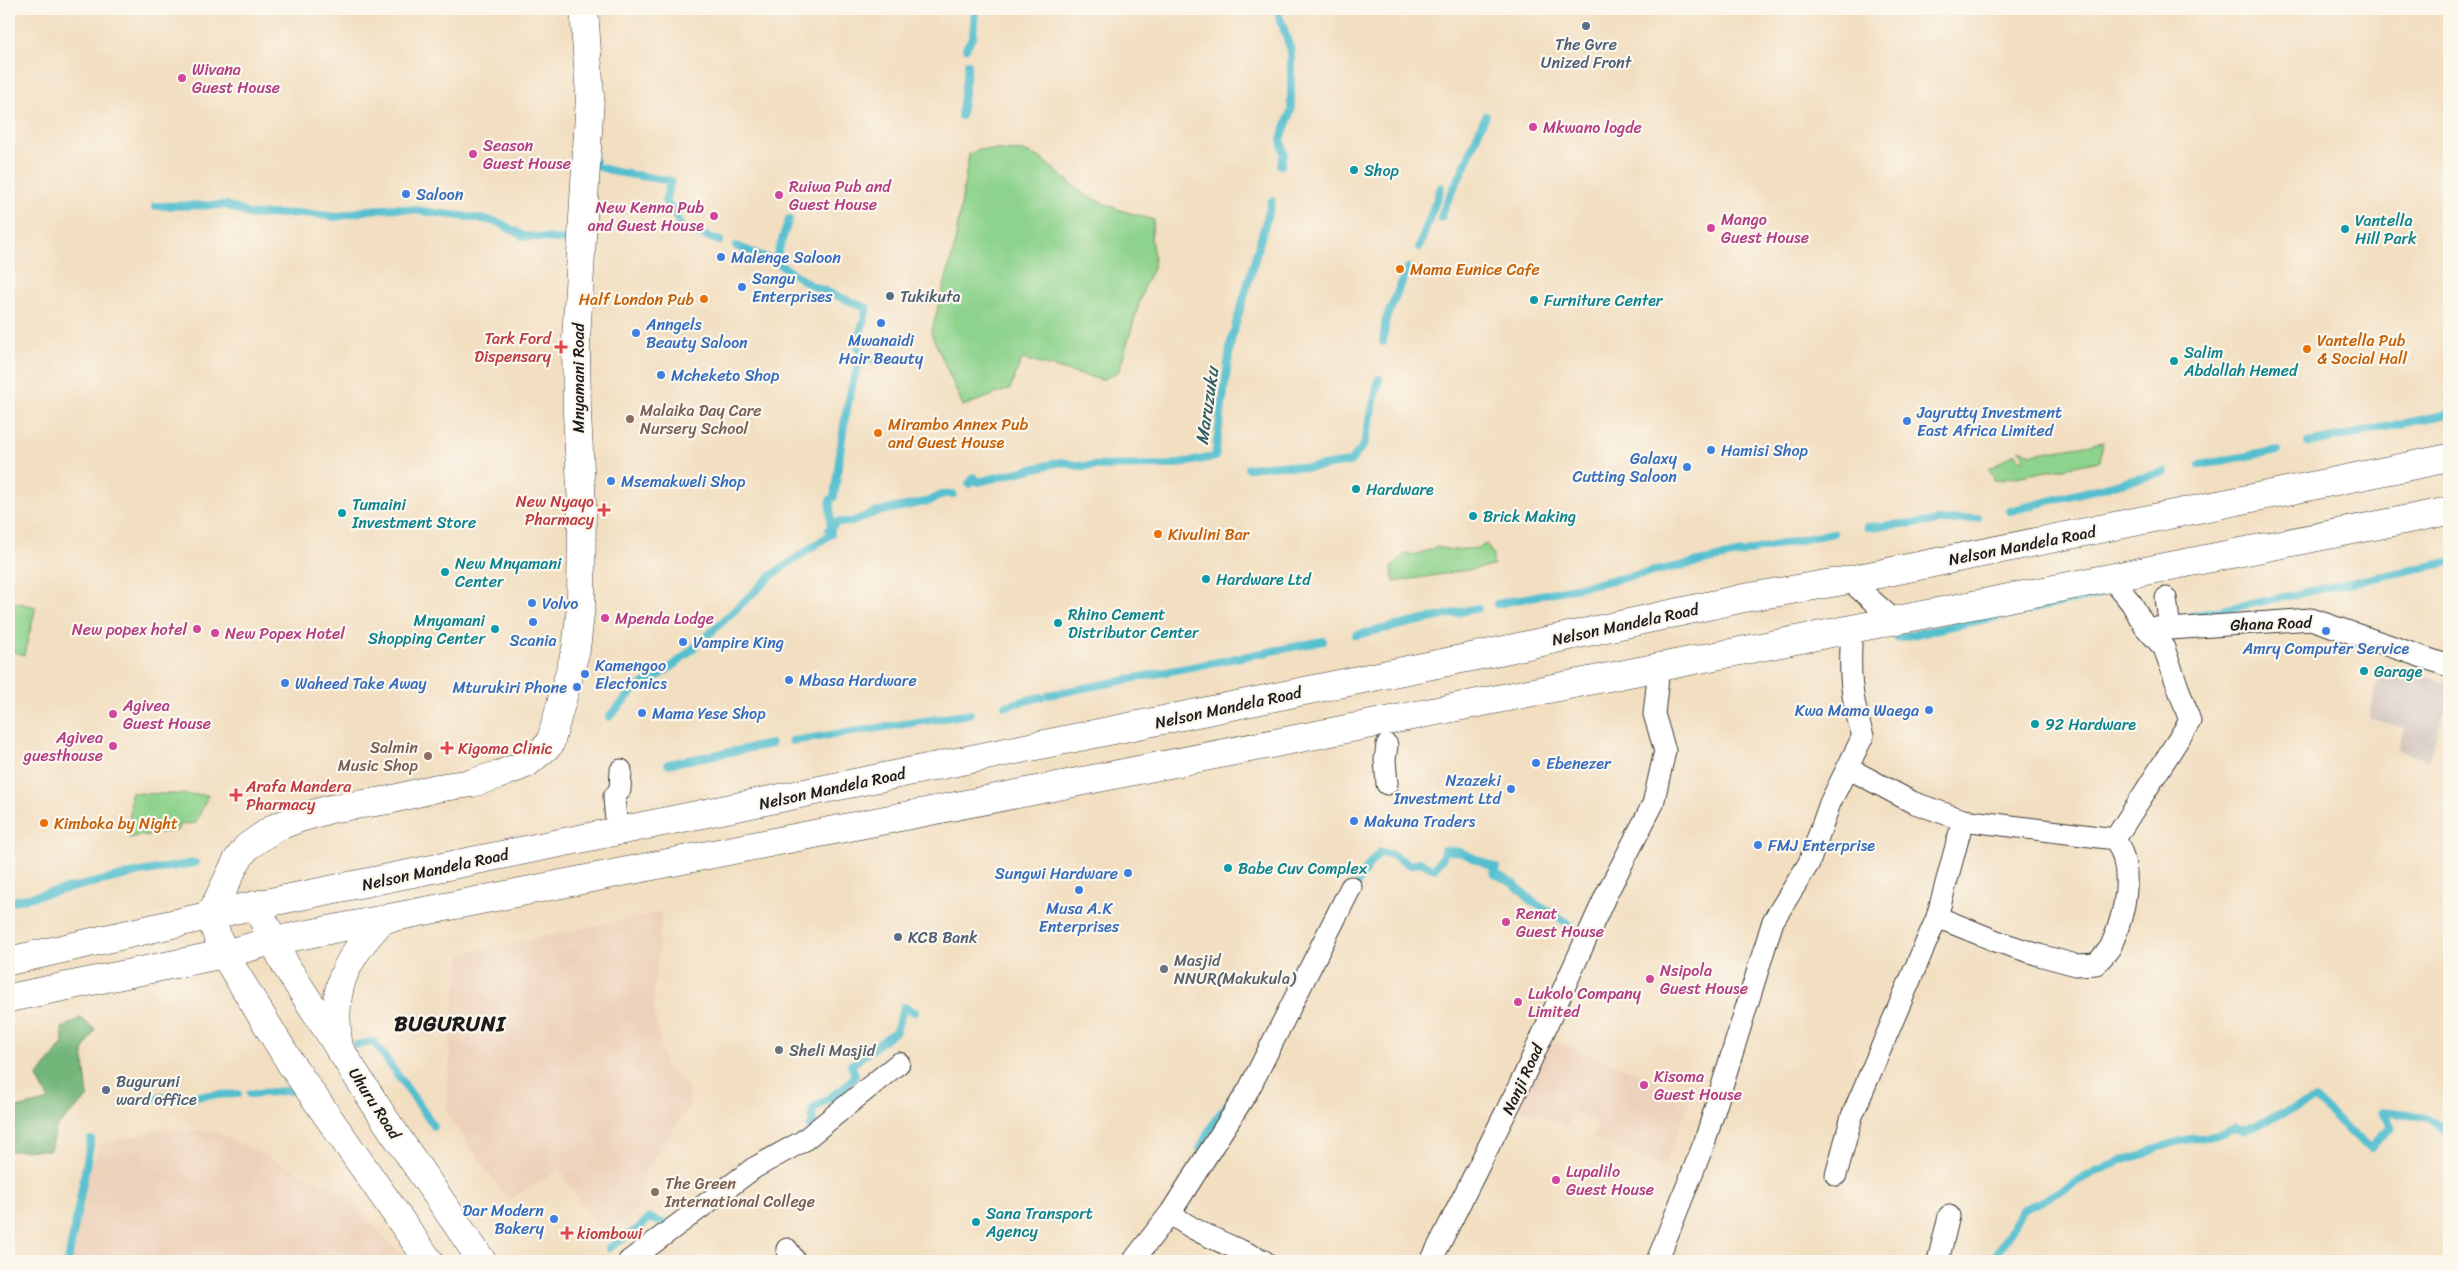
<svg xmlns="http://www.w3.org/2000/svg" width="2458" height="1270" viewBox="0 0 2458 1270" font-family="Sriracha,sans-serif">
	<rect width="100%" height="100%" fill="#fbf7ec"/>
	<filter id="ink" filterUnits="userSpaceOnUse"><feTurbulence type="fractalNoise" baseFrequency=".02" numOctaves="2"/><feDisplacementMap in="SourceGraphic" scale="10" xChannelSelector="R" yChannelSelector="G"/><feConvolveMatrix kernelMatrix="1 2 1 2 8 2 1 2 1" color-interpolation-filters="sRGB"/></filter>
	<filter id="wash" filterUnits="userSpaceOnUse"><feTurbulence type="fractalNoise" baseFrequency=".0096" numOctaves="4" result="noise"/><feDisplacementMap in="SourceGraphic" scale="20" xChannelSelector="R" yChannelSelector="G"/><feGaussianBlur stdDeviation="1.12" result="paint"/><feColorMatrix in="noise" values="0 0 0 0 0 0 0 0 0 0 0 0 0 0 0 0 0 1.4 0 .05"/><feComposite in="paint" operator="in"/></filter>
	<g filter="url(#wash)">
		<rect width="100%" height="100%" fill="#f2dec0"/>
		<path fill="#edd1ba" d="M 662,912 L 653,1003 L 665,1066 L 683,1080 L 689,1090 L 690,1105 L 646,1169 L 638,1208 L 606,1237 L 579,1202 L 560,1169 L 508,1201 L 447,1113 L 452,1014 L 461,954 Z
			M 1545,1037 L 1692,1095 L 1664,1167 L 1592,1138 L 1598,1122 L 1573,1112 L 1567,1127 L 1518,1107 Z
			M 164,1129 L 216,1132 L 343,1193 L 407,1261 L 73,1261 L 74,1241 L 88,1171 L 101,1144 Z"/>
		<path fill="#cec1ba" d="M 2386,664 L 2449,684 L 2449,698 L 2429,761 L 2397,750 L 2405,728 L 2370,719 L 2373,694 Z"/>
		<path fill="#8ed38d" stroke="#557854" d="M 979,149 L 1023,151 L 1039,157 L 1085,195 L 1117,209 L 1154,220 L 1151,238 L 1154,256 L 1153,269 L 1145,284 L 1119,371 L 1102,380 L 1022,359 L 1010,389 L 963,406 L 931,333 L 954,249 L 969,154 Z
			M 2103,442 L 2100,461 L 1995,481 L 1989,469 L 2015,453 L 2021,460 L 2025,459 L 2019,449 L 2032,454 Z
			M 1486,544 L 1493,554 L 1493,566 L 1394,582 L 1391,568 L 1406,553 L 1414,555 L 1437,547 L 1452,550 L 1478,548 Z
			M 9,601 L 36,607 L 24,655 L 11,651 L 9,659 Z
			M 131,793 L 208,795 L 196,823 L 178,825 L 179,830 L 129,838 Z"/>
		<path fill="#72b578" stroke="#47684a" d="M 80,1018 L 95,1029 L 83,1052 L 88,1097 L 56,1128 L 50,1150 L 9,1151 L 9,1110 L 49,1100 L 37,1077 L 63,1043 L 62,1028 Z"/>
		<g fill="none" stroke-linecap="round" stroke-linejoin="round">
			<path stroke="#54bfcf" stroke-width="8" d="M 1277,9 L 1291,51 L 1291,111 L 1281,139 L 1284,154 L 1281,165
				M 966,48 L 973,36 L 975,9
				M 961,116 L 968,64
				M 596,161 L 596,166 L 616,172 L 671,181 L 665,201 L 674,211 L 681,227 L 720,241
				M 155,206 L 226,205 L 251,215 L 304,213 L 336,217 L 368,210 L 397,208 L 483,219 L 500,223 L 523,236 L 578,241
				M 1441,218 C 1446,199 1457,185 1464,167 C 1472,150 1477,133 1486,116
				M 1419,247 L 1441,187
				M 775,261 L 789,219
				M 1383,342 L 1386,319 L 1408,268
				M 861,357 L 883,362
				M 2308,443 L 2449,414
				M 2200,465 L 2278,450
				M 1248,468 L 1279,465 L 1308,468 L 1350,462 L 1364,445 L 1379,379
				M 969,484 L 974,477 L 978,482 L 1061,462 L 1079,466 L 1170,465 L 1215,457 L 1231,341 L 1272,201
				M 2010,511 L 2165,472
				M 1867,527 L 1978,518
				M 829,530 L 837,522 L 852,522 L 876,512 L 930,501 L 943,494 L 953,494
				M 1749,551 L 1833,533
				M 1497,604 L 1742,553
				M 2179,619 L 2449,562
				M 1356,635 L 1478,608
				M 1897,638 L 2098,595
				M 1049,695 L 1323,641
				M 1005,706 L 1041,697
				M 609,717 L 633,691 L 670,668 L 702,641 L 772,575 L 831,534 L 830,500 L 834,497 C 841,450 844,403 861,357 C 854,340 864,326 867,308 L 810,285 L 775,261 L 736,246
				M 792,741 L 970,714
				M 668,764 L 771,744
				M 1355,889 L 1370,863 L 1380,852 L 1393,855 L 1410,865 L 1420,862 L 1434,869 L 1443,857 L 1444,850 L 1460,852 L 1496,868 L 1494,873 L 1514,884 L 1533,902 L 1566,922 L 1569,926
				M 9,902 L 140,872 L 195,863
				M 356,1045 L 374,1042 L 434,1126
				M 250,1094 L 297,1090
				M 148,1098 L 238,1094
				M 2449,1113 L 2444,1129 L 2449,1130
				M 810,1127 L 813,1123 L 812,1110 L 845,1087 L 855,1075 L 851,1065 L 896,1031 L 904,1007 L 915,1012
				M 1200,1149 C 1208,1130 1218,1113 1233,1098
				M 609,1248 L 639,1228 L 649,1218 L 671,1226
				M 68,1261 L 91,1140
				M 1993,1261 L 2022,1210 L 2042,1201 L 2096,1171 L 2127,1159 L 2145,1154 L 2156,1148 L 2184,1140 L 2219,1135 L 2236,1128 L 2242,1131 L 2315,1099 L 2344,1127 L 2371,1148 L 2377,1140 L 2392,1127 L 2381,1112 L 2427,1117 L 2444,1129"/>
		</g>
	</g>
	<g filter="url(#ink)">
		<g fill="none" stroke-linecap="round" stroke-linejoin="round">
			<g stroke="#3c3935" stroke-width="23">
				<path id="minor" d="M 2111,578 L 2132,604 L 2145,627 L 2170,629 L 2311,619 L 2449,666
					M 1849,580 L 1895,621
					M 2166,598 L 2170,629
					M 1387,784 L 1385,760 L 1387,745
					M 617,832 L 614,797 L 620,790 L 621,770
					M 2115,839 L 2190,721 L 2164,648 L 2145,627
					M 1937,917 L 1963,820
					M 1836,1175 L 1852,1116 L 1937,917 L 1999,942 L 2039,955 L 2076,965 L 2096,964 C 2101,958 2108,952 2111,946 C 2125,914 2135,870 2115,839 L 1963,820 L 1912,802 L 1848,768
					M 1171,1212 C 1184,1229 1242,1250 1264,1261
					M 787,1249 L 795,1261
					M 629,1261 L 754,1168 L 803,1141 L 899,1063
					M 1133,1261 L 1171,1212 L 1249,1089 L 1351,887
					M 1431,1261 L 1523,1078 L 1606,895 L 1653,804 L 1665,751 L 1654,714 L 1659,668
					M 1657,1261 L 1705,1141 L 1773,921 L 1809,863 L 1830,803 L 1863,736 C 1850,696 1849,671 1852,629
					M 1938,1261 L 1949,1216"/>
			</g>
			<g stroke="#3c3935" stroke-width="29">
				<path id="tertiary" d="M 210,916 L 236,862 L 247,847 L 274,828 L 300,818 L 330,809 L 389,800 L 437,788 L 472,783 L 498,775 L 526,764 L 550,744 L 576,649 L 581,606 L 582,506 L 577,414 L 576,341 L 590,96 L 584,9"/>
			</g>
			<g stroke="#3c3935" stroke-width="29">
				<path id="secondary" d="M 256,905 L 286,966 L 386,1121 L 482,1261
					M 210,916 L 224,954 L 291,1064 L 429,1261"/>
			</g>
			<g stroke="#3c3935" stroke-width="29">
				<path id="primary" d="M 9,961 L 256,905 L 1486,654 L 1744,598 L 1849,580 L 2449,458
					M 9,998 L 224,954 L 273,941 L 2449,511
					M 339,1049 C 330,990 343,961 383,919"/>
			</g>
			<use href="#minor" stroke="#fff" stroke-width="21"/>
			<use href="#tertiary" stroke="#fff" stroke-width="28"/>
			<use href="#secondary" stroke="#fff" stroke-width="28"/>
			<use href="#primary" stroke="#fff" stroke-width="28"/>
		</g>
	</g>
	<g fill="#5c6f8a" stroke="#fbf7ec" stroke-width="2">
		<circle cx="1586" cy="26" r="5"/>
		<circle cx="890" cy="296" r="5"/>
		<circle cx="898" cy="937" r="5"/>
		<circle cx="106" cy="1090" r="5"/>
	</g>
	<g fill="#d1479c" stroke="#fbf7ec" stroke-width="2">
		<circle cx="182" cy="78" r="5"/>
		<circle cx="1533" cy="127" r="5"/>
		<circle cx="473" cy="154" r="5"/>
		<circle cx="779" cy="195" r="5"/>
		<circle cx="714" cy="216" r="5"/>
		<circle cx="1711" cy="228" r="5"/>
		<circle cx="605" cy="618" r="5"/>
		<circle cx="197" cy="629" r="5"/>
		<circle cx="215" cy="633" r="5"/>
		<circle cx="113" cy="714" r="5"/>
		<circle cx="113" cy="746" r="5"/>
		<circle cx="1506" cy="922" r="5"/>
		<circle cx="1650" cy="979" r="5"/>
		<circle cx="1518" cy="1002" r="5"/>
		<circle cx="1644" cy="1085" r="5"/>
		<circle cx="1556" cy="1180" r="5"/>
	</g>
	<g fill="#0f9aa8" stroke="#fbf7ec" stroke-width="2">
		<circle cx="1354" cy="170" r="5"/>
		<circle cx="2345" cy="229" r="5"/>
		<circle cx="1534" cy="300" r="5"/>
		<circle cx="2174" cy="361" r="5"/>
		<circle cx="1356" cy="489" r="5"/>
		<circle cx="342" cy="513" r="5"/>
		<circle cx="1473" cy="516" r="5"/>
		<circle cx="445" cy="572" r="5"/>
		<circle cx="1206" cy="579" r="5"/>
		<circle cx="1058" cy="623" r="5"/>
		<circle cx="495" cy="629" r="5"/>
		<circle cx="2364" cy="671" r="5"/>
		<circle cx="2035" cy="724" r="5"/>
		<circle cx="1228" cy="868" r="5"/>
		<circle cx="976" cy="1222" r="5"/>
	</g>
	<g fill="#3f7fe0" stroke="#fbf7ec" stroke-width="2">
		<circle cx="406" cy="194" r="5"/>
		<circle cx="721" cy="257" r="5"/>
		<circle cx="742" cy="287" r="5"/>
		<circle cx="881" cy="323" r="5"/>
		<circle cx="636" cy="333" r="5"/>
		<circle cx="661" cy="375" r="5"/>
		<circle cx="1907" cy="421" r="5"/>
		<circle cx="1711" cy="450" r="5"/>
		<circle cx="1687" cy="467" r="5"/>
		<circle cx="611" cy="481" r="5"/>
		<circle cx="532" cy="603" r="5"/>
		<circle cx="533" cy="622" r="5"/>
		<circle cx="2326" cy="631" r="5"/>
		<circle cx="683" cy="642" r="5"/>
		<circle cx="585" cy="674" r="5"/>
		<circle cx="789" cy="680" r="5"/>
		<circle cx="285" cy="683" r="5"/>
		<circle cx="577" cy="687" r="5"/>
		<circle cx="1929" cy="710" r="5"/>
		<circle cx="642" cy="713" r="5"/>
		<circle cx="1536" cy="763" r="5"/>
		<circle cx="1511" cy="789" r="5"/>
		<circle cx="1354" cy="821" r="5"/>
		<circle cx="1758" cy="845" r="5"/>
		<circle cx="1128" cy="873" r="5"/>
		<circle cx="1079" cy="890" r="5"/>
		<circle cx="554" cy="1219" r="5"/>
	</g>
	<g fill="#e8710a" stroke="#fbf7ec" stroke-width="2">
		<circle cx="1400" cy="269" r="5"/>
		<circle cx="704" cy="299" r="5"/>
		<circle cx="2307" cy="349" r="5"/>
		<circle cx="878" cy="433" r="5"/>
		<circle cx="1158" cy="534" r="5"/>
		<circle cx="44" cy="823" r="5"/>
	</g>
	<g fill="#e0444e" stroke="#fbf7ec" stroke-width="2">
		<path d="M558.5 339.5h5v5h5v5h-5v5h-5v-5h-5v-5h5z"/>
		<path d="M601.5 502.5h5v5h5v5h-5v5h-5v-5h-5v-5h5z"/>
		<path d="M444.5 740.5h5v5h5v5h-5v5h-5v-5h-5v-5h5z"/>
		<path d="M233.5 787.5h5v5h5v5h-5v5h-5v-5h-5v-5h5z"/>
		<path d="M564.5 1225.5h5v5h5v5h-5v5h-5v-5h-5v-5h5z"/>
	</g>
	<g fill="#8d6e63" stroke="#fbf7ec" stroke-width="2">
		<circle cx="630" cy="419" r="5"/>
		<circle cx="428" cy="756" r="5"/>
		<circle cx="655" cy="1192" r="5"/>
	</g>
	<g fill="#6b7280" stroke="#fbf7ec" stroke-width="2">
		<circle cx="1164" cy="969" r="5"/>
		<circle cx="779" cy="1050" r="5"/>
	</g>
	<g text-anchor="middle" stroke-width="4.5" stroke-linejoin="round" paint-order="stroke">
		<g font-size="16" fill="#4e5e75" stroke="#fbf7ec" text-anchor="start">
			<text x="1586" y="50" text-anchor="middle">The Gvre<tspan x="1586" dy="18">Unized Front</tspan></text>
			<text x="900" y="302">Tukikuta</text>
			<text x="908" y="943">KCB Bank</text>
			<text x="116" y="1087">Buguruni<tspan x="116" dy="18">ward office</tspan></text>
		</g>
		<g font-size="16" fill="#b23c85" stroke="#fbf7ec" text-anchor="start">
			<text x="192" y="75">Wivana<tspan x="192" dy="18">Guest House</tspan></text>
			<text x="1543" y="133">Mkwano logde</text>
			<text x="483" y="151">Season<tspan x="483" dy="18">Guest House</tspan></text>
			<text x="789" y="192">Ruiwa Pub and<tspan x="789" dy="18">Guest House</tspan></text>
			<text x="704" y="213" text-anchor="end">New Kenna Pub<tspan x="704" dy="18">and Guest House</tspan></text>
			<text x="1721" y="225">Mango<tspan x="1721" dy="18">Guest House</tspan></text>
			<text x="615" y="624">Mpenda Lodge</text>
			<text x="187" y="635" text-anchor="end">New popex hotel</text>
			<text x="225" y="639">New Popex Hotel</text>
			<text x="123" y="711">Agivea<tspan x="123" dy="18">Guest House</tspan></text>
			<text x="103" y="743" text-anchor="end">Agivea<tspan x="103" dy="18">guesthouse</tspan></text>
			<text x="1516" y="919">Renat<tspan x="1516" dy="18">Guest House</tspan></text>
			<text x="1660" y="976">Nsipola<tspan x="1660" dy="18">Guest House</tspan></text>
			<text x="1528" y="999">Lukolo Company<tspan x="1528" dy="18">Limited</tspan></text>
			<text x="1654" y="1082">Kisoma<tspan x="1654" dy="18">Guest House</tspan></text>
			<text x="1566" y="1177">Lupalilo<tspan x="1566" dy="18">Guest House</tspan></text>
		</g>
		<g font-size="16" fill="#0d838f" stroke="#fbf7ec" text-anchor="start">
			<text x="1364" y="176">Shop</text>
			<text x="2355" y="226">Vantella<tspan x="2355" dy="18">Hill Park</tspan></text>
			<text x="1544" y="306">Furniture Center</text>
			<text x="2184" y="358">Salim<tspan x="2184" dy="18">Abdallah Hemed</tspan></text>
			<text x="1366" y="495">Hardware</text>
			<text x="352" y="510">Tumaini<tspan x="352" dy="18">Investment Store</tspan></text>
			<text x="1483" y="522">Brick Making</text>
			<text x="455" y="569">New Mnyamani<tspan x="455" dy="18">Center</tspan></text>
			<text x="1216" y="585">Hardware Ltd</text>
			<text x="1068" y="620">Rhino Cement<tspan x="1068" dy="18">Distributor Center</tspan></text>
			<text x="485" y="626" text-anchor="end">Mnyamani<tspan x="485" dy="18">Shopping Center</tspan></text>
			<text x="2374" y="677">Garage</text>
			<text x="2045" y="730">92 Hardware</text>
			<text x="1238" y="874">Babe Cuv Complex</text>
			<text x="986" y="1219">Sana Transport<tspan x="986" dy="18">Agency</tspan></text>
		</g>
		<g font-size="16" fill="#366cbe" stroke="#fbf7ec" text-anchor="start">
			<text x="416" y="200">Saloon</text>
			<text x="731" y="263">Malenge Saloon</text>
			<text x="752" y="284">Sangu<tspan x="752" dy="18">Enterprises</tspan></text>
			<text x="646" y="330">Anngels<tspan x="646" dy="18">Beauty Saloon</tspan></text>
			<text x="881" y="346" text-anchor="middle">Mwanaidi<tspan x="881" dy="18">Hair Beauty</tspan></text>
			<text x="671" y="381">Mcheketo Shop</text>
			<text x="1917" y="418">Jayrutty Investment<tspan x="1917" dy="18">East Africa Limited</tspan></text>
			<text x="1721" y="456">Hamisi Shop</text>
			<text x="1677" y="464" text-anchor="end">Galaxy<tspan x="1677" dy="18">Cutting Saloon</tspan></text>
			<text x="621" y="487">Msemakweli Shop</text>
			<text x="542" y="609">Volvo</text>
			<text x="533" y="646" text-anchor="middle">Scania</text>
			<text x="693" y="648">Vampire King</text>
			<text x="2326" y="654" text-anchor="middle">Amry Computer Service</text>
			<text x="595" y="671">Kamengoo<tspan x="595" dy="18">Electonics</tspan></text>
			<text x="799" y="686">Mbasa Hardware</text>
			<text x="295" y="689">Waheed Take Away</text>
			<text x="567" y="693" text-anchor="end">Mturukiri Phone</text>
			<text x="1919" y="716" text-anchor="end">Kwa Mama Waega</text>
			<text x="652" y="719">Mama Yese Shop</text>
			<text x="1546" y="769">Ebenezer</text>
			<text x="1501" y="786" text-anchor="end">Nzazeki<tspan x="1501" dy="18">Investment Ltd</tspan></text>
			<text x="1364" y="827">Makuna Traders</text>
			<text x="1768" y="851">FMJ Enterprise</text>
			<text x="1118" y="879" text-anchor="end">Sungwi Hardware</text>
			<text x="1079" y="914" text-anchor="middle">Musa A.K<tspan x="1079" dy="18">Enterprises</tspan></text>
			<text x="544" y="1216" text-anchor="end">Dar Modern<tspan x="544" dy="18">Bakery</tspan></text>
		</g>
		<g font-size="16" fill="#c56008" stroke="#fbf7ec" text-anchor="start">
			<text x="1410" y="275">Mama Eunice Cafe</text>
			<text x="694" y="305" text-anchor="end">Half London Pub</text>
			<text x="2317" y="346">Vantella Pub<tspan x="2317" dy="18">&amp; Social Hall</tspan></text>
			<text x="888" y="430">Mirambo Annex Pub<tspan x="888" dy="18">and Guest House</tspan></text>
			<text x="1168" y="540">Kivulini Bar</text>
			<text x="54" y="829">Kimboka by Night</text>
		</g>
		<g font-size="16" fill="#be3a42" stroke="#fbf7ec" text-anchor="start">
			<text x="551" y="344" text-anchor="end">Tark Ford<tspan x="551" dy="18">Dispensary</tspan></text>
			<text x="594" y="507" text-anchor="end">New Nyayo<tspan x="594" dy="18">Pharmacy</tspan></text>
			<text x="458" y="754">Kigoma Clinic</text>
			<text x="246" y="792">Arafa Mandera<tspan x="246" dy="18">Pharmacy</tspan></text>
			<text x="577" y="1239">kiombowi</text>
		</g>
		<g font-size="16" fill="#1c1c1c" stroke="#fbf7ec">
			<text transform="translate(578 378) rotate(-90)" y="6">Mnyamani Road</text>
			<text transform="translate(2022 545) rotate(-11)" y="6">Nelson Mandela Road</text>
			<text transform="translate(2271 623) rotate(-2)" y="6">Ghana Road</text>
			<text transform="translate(1625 624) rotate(-12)" y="6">Nelson Mandela Road</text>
			<text transform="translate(1228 707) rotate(-12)" y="6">Nelson Mandela Road</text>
			<text transform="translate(832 788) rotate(-12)" y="6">Nelson Mandela Road</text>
			<text transform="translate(435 869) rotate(-12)" y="6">Nelson Mandela Road</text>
			<text transform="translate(1522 1079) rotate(-65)" y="6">Nanji Road</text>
			<text transform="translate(375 1103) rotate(57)" y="6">Uhuru Road</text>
		</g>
		<g font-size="16" fill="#785e54" stroke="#fbf7ec" text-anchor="start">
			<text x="640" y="416">Malaika Day Care<tspan x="640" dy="18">Nursery School</tspan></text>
			<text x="418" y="753" text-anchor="end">Salmin<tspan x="418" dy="18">Music Shop</tspan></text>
			<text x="665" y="1189">The Green<tspan x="665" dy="18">International College</tspan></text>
		</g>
		<g font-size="16" fill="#5b616d" stroke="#fbf7ec" text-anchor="start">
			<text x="1174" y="966">Masjid<tspan x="1174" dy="18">NNUR(Makukula)</tspan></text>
			<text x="789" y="1056">Sheli Masjid</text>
		</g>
		<g font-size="18" font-style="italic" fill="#325d64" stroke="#fbf7ec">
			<text transform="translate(1207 406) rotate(-82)" y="6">Maruzuku</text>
		</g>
		<g font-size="21" font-weight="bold" letter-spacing="1" fill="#1c1c1c" stroke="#fbf7ec">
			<text x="450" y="1031">BUGURUNI</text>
		</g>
	</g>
	<rect width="2458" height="1270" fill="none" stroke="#fbf7ec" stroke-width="30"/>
</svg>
